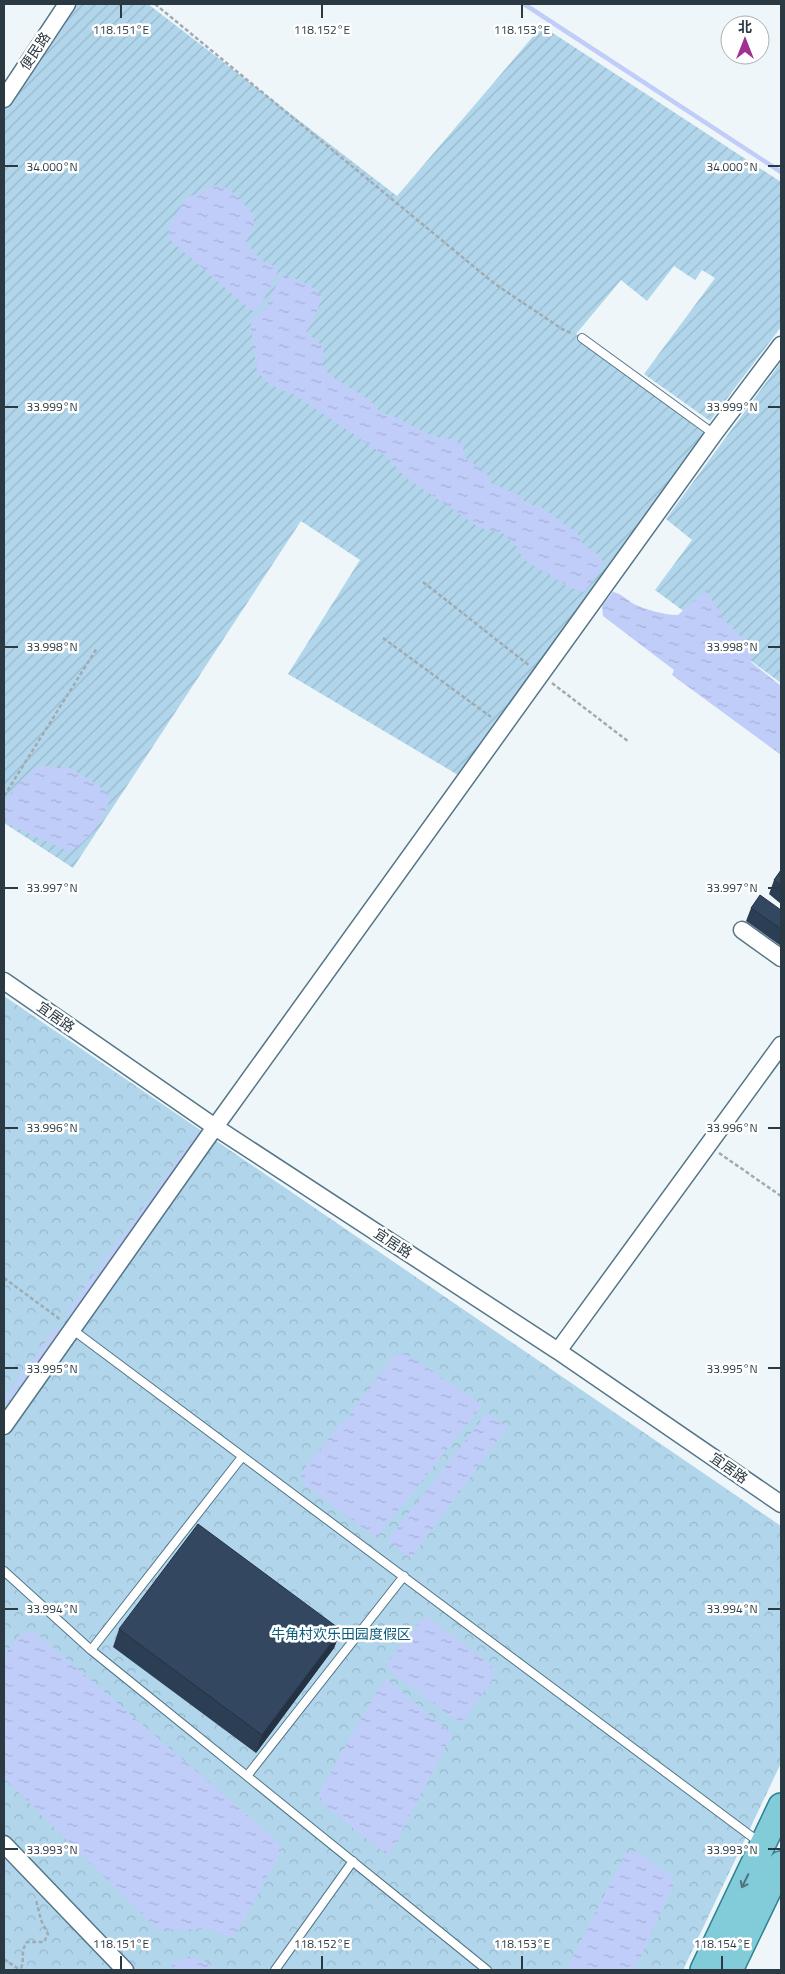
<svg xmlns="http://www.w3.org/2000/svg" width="785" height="1974" viewBox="0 0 785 1974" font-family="'Titillium Web','Noto Sans SC',sans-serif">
	<defs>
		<pattern id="park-crowns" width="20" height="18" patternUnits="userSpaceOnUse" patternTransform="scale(1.25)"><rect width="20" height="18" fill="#b1d6eb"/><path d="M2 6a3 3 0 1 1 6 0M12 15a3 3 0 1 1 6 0" fill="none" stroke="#98b8cb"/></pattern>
		<pattern id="garden-furrows" width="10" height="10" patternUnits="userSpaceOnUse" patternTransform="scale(1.25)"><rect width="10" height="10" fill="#b1d6eb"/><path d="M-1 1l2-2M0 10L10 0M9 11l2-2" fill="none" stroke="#98b8cb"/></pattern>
		<pattern id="water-ripples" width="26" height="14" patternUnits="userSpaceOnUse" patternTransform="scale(1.25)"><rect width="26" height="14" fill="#c0cdf9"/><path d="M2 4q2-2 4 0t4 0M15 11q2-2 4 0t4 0" fill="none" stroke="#a5b1d7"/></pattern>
	</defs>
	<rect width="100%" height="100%" fill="#eef6fa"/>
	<path fill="url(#park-crowns)" d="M 4,996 L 781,1526 L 781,1763 L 683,1970 L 4,1970 Z"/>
	<path fill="url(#garden-furrows)" d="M 77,4 L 148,4 L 397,196 L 542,26 L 781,182 L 781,327 L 710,421 L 644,374 L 715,278 L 702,270 L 695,280 L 674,266 L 647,301 L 621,280 L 576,334 L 705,434 L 458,775 L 288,674 L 360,560 L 301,521 L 73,868 L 4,823 L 4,110 Z
		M 781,362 L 781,683 L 655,590 L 692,540 L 666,519 Z"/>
	<path fill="url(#water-ripples)" d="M 216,185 C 232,186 243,204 254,215 L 253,229 L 246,242 L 261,260 L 274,266 L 278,271 L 261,305 L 253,312 L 170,240 L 168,228 L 186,198 Z
		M 285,276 C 297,279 315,285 322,297 L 313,322 L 306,332 L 324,347 L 322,365 L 331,376 L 371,401 L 380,412 L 395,417 L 432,436 L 460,441 L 463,445 L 464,456 L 487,474 L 491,483 L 521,496 L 526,503 L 543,508 L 578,534 L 581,542 L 601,557 L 603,562 L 598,575 L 584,592 L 572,589 L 523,559 L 516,546 L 503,533 L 480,528 L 405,477 L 387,457 L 292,393 C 281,393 262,380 257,371 L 250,320 L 265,309 L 280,277 Z
		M 706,590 L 724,620 L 747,642 L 751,662 L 781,686 L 781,755 L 672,675 L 674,670 L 603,616 L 602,606 L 613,592 C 621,593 627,600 634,604 C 646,610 665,615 678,615 Z
		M 43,766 L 70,768 L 95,783 L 110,795 C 110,813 85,847 68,851 L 12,826 C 8,822 4,819 4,813 C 3,797 29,769 43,766 Z
		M 396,1354 L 408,1355 L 483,1405 L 376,1538 L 305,1485 L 301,1477 L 304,1469 L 347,1416 L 352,1421 L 354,1418 L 349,1414 Z
		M 487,1413 L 507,1427 L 411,1558 L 387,1541 Z
		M 423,1618 L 429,1618 L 490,1664 L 495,1672 L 492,1680 L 464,1720 L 457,1721 L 387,1669 L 389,1661 Z
		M 21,1633 L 36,1633 L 275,1839 L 282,1849 L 234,1938 L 209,1929 L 158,1930 L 4,1778 L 4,1655 Z
		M 386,1679 L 452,1734 L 391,1852 L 386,1854 L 322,1804 L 318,1795 L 381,1684 Z
		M 637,1851 L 670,1875 L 674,1883 L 635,1970 L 566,1970 L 626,1853 Z
		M 189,1957 L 201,1959 L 218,1970 L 172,1970 L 172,1963 Z"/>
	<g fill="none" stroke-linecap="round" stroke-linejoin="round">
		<path stroke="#c0cdf9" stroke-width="4.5" d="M 524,4 L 781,172
			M 69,1313 L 199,1134
			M 4,1403 L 56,1331"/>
		<g stroke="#537688" stroke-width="10">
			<path id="lane" d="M 582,338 L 714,434
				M 73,1330 L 759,1842
				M 4,1571 L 91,1650 L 487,1970
				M 91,1650 L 242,1457
				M 247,1776 L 404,1576
				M 275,1970 L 353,1861"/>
		</g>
		<g stroke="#537688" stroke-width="19">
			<path id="street" d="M 4,99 L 67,4
				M 742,930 L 781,958
				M 4,981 L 215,1127 L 558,1351 L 781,1504
				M 558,1351 L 781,1045
				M 4,1426 L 215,1127 L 714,434 L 781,345
				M 4,1844 L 125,1970"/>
		</g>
		<g stroke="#2d8293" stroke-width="28">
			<path id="primary" d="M 703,1970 L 781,1806
				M 730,1970 L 781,1864"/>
		</g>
		<path stroke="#a0abb1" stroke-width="2.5" stroke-dasharray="4 2.5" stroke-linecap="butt" d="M 155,4 L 495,284 L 562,329 L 573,334
			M 423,582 L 530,666
			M 383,638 L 491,717
			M 552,683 L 629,742
			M 4,796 L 97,648
			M 719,1153 L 781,1196
			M 4,1278 L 61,1320
			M 4,1959 L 17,1968 L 21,1968 C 25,1959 20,1951 27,1942 L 44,1942 L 48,1934 L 41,1920 L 36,1900"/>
		<use href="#lane" stroke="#fff" stroke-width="8"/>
		<use href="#street" stroke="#fff" stroke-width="16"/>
		<use href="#primary" stroke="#82cbd8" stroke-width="25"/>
	</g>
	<path fill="#2c3e53" d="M 781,870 L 781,904 L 769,894 L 774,880 Z
		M 751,908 L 781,910 L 781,946 L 746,921 Z
		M 119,1629 L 341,1630 L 334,1648 L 256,1753 L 113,1647 Z"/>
	<path fill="#243243" d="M 341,1630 L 334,1648 L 256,1753 L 262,1735 Z"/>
	<path fill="#334860" stroke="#243243" d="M 781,870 L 781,886 L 774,880 Z
		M 760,895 L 781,910 L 781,929 L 751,908 Z
		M 198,1524 L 341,1630 L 262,1735 L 119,1629 Z"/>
	<defs><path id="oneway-shaft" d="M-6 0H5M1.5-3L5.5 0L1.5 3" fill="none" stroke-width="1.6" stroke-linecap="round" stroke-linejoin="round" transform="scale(1.25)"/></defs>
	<use stroke="#4d737e" href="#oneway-shaft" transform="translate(745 1881) rotate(116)"/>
	<path fill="none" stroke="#2a3942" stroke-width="2" d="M 121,5 L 121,18M 322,5 L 322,18M 522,5 L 522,18M 5,166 L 18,166M 768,166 L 780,166M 5,407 L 18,407M 768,407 L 780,407M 5,647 L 18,647M 768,647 L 780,647M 5,888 L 18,888M 768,888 L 780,888M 5,1128 L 18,1128M 768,1128 L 780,1128M 5,1368 L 18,1368M 768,1368 L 780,1368M 5,1609 L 18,1609M 768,1609 L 780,1609M 5,1849 L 18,1849M 768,1849 L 780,1849M 121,1956 L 121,1969M 322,1956 L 322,1969M 522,1956 L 522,1969M 722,1956 L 722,1969"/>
	<g text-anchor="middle" stroke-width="5" stroke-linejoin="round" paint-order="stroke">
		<g font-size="14" fill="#2a3942" stroke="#fff">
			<text transform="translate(35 51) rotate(-56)" y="5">便民路</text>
			<text transform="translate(56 1017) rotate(35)" y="5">宜居路</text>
			<text transform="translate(393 1243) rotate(33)" y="5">宜居路</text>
			<text transform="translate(729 1468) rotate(35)" y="5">宜居路</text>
		</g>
		<g font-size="14" fill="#0b5c7c" stroke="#fff">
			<text x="341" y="1639">牛角村欢乐田园度假区</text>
		</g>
	</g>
	<g font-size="12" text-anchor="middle" fill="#2a3942" stroke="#fff" stroke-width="5" stroke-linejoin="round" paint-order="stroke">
		<text x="121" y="34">118.151°E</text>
		<text x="322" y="34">118.152°E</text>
		<text x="522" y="34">118.153°E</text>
		<text x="52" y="171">34.000°N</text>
		<text x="732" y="171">34.000°N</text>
		<text x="52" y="411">33.999°N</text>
		<text x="732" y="411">33.999°N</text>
		<text x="52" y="651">33.998°N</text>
		<text x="732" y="651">33.998°N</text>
		<text x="52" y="892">33.997°N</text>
		<text x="732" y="892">33.997°N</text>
		<text x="52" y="1132">33.996°N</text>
		<text x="732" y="1132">33.996°N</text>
		<text x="52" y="1373">33.995°N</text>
		<text x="732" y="1373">33.995°N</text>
		<text x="52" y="1613">33.994°N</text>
		<text x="732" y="1613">33.994°N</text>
		<text x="52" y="1854">33.993°N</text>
		<text x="732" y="1854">33.993°N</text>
		<text x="121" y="1948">118.151°E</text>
		<text x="322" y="1948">118.152°E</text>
		<text x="522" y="1948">118.153°E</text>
		<text x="722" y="1948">118.154°E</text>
	</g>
	<rect width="785" height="1974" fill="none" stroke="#2a3942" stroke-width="10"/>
	<g transform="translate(745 40)"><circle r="24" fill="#ffffff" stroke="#aab0b3"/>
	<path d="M0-4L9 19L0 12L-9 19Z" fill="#9f3190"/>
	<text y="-8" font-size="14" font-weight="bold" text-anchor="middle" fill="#2a3942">北</text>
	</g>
</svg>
